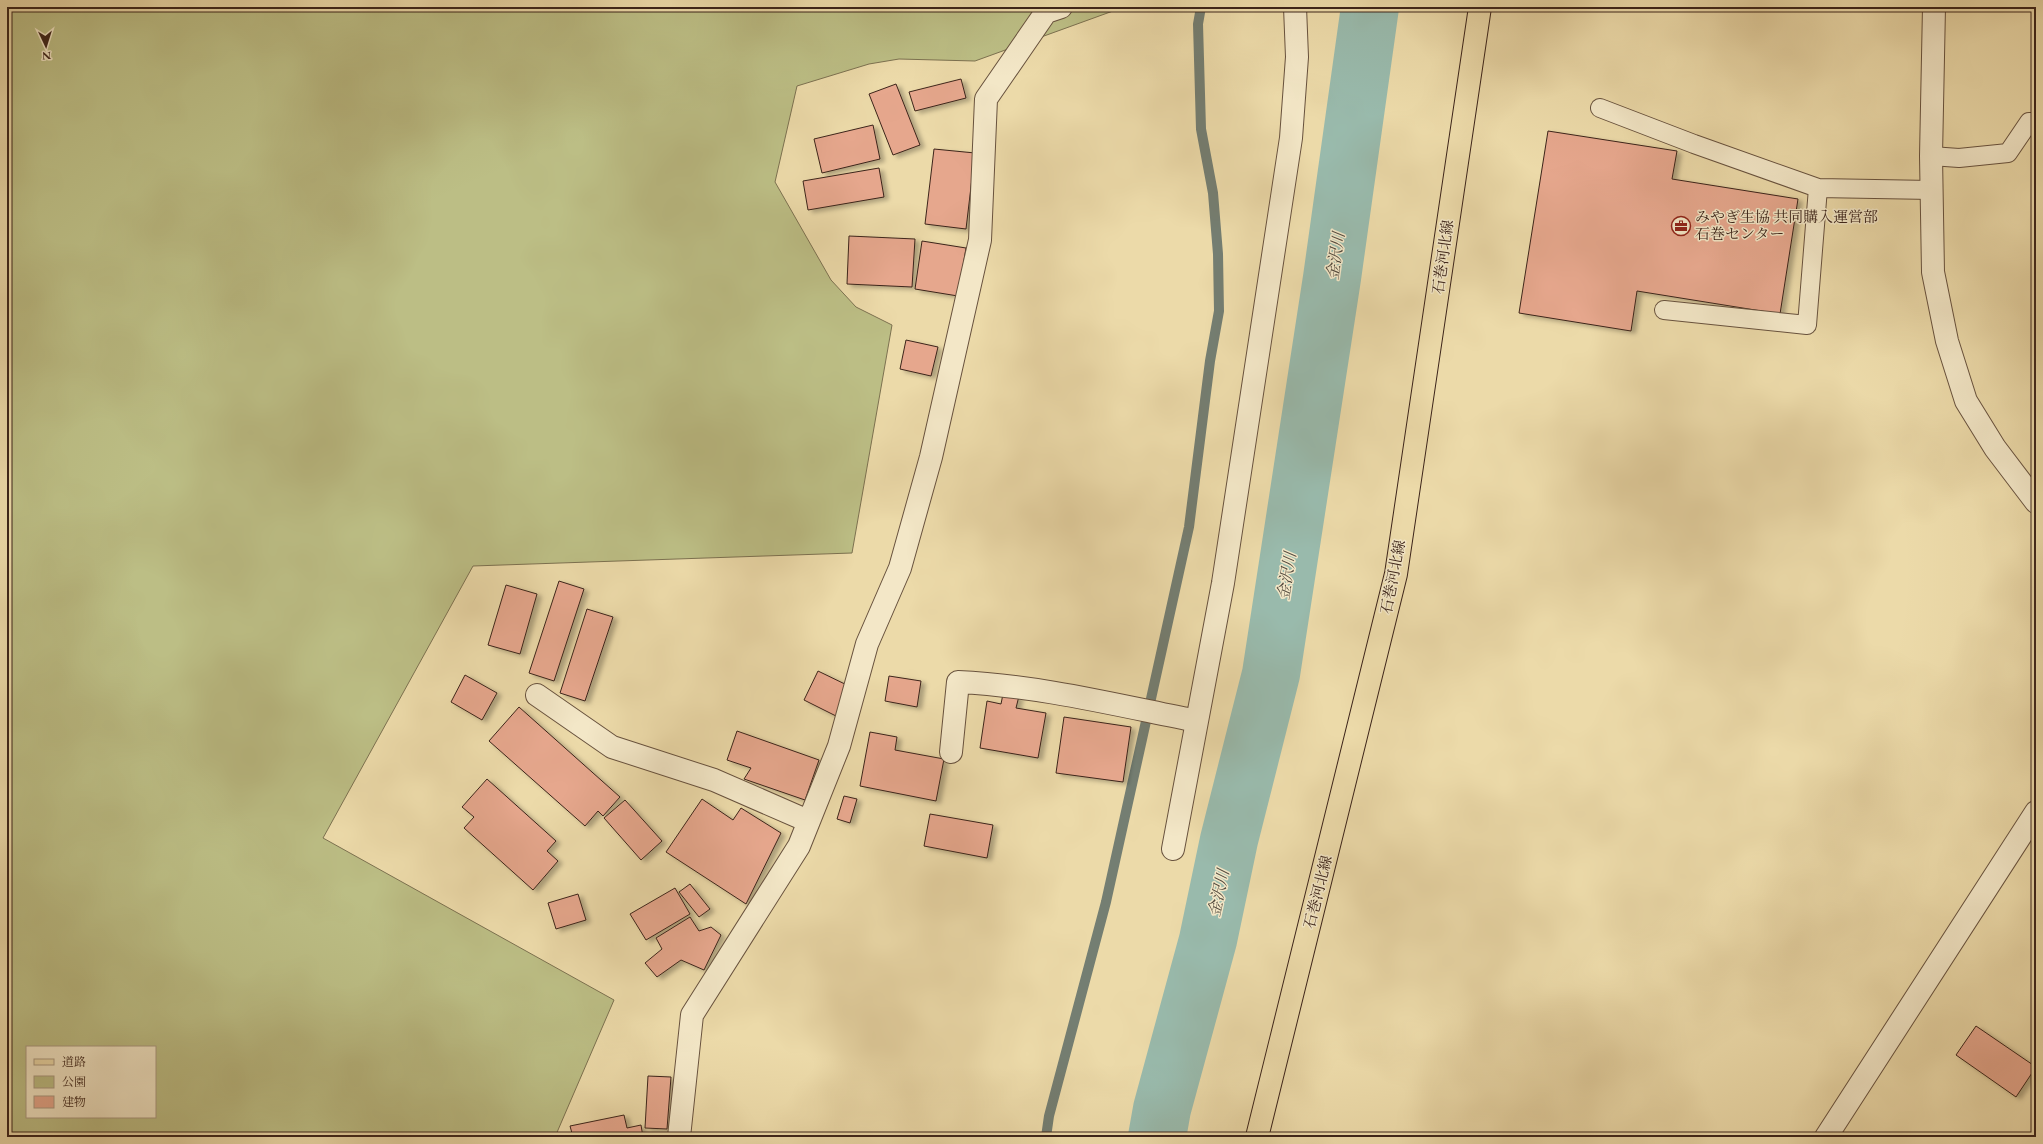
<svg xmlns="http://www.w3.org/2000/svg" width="2043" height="1144" viewBox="0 0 2043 1144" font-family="'EB Garamond','Noto Serif JP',serif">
	<defs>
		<filter id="shadow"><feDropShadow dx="4.5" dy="2.5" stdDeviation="2" flood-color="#0004"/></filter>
	</defs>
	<rect width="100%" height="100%" fill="#ecdaa9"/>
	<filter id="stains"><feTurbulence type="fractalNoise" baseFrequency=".005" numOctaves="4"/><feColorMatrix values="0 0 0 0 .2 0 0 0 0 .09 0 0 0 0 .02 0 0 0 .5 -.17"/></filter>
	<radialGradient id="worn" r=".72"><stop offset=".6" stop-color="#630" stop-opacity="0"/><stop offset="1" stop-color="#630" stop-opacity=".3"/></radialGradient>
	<path fill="#bcbe85" stroke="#7c7150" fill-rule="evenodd" d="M 7,7 L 1124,7 L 975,61 L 899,59 L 869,64 L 797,86 L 775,182 L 831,280 L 856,307 L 892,325 L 852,553 L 473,566 L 323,838 L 614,1000 L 555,1137 L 7,1137 ZM 27,1047 L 155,1047 L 155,1117 L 27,1117 Z"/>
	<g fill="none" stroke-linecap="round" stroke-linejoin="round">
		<path stroke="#747e72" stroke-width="10" d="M 1046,1137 L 1049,1116 L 1106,902 L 1189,527 L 1210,361 L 1219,311 L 1218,254 L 1213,193 L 1201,129 L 1198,24 L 1201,7"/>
		<path stroke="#99baac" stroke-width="58" d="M 1157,1137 L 1162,1109 L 1208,940 L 1229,840 L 1271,674 L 1332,278 L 1370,7"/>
	</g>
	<path fill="#e6a78d" stroke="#3c241a" filter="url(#shadow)" d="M 961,79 L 966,98 L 915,111 L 909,92 Z
		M 896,84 L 920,145 L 893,155 L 869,94 Z
		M 873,125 L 880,159 L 822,173 L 814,139 Z
		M 1548,131 L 1677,151 L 1672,179 L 1798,199 L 1780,314 L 1637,291 L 1631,331 L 1519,313 Z
		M 934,149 L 975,153 L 966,229 L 925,224 Z
		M 879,168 L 884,197 L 808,210 L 803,181 Z
		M 849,236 L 915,239 L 912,287 L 847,284 Z
		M 922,241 L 966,248 L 958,296 L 915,289 Z
		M 906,340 L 938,347 L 931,376 L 900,369 Z
		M 559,581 L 584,589 L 554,681 L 529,673 Z
		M 506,585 L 537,594 L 520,654 L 488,645 Z
		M 587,609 L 613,617 L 585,701 L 560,693 Z
		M 818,671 L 851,687 L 836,716 L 804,700 Z
		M 465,675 L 497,693 L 482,720 L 451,702 Z
		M 889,676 L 921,681 L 917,707 L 885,701 Z
		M 1003,694 L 1019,696 L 1016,708 L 1046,713 L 1038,758 L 980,748 L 987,701 L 1001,704 Z
		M 519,707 L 620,797 L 603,816 L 598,811 L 585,826 L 489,741 Z
		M 1064,717 L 1131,727 L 1123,782 L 1056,773 Z
		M 737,731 L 819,760 L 805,800 L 744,779 L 751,768 L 727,760 Z
		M 870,732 L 897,737 L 895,750 L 944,759 L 936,801 L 860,786 Z
		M 487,779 L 556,841 L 547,851 L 558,861 L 533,890 L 464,828 L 474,817 L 462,807 Z
		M 844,796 L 857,799 L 850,823 L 837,819 Z
		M 702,799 L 733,820 L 741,808 L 781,833 L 746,904 L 666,852 Z
		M 625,800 L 662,841 L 641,860 L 604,818 Z
		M 930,814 L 993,825 L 987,858 L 924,846 Z
		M 690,884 L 710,909 L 699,917 L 679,892 Z
		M 675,888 L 690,914 L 646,940 L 630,914 Z
		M 578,894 L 586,920 L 556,929 L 548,903 Z
		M 690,917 L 699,931 L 711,927 L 721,935 L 704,970 L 681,960 L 657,977 L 645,963 L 662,949 L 656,938 Z
		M 1976,1026 L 2036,1067 L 2016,1097 L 1956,1055 Z
		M 648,1076 L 671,1077 L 667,1129 L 645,1128 Z
		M 624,1115 L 627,1128 L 641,1125 L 643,1137 L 573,1137 L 570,1126 Z"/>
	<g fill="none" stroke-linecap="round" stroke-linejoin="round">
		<g stroke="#68523e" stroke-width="20">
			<path id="service" d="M 1600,108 L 1694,144 L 1818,188
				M 1931,156 L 1959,158 L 2008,153 L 2029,122 L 2036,122
				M 1664,310 L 1807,325 L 1818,188 L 1932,190"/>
		</g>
		<g stroke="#68523e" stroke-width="24">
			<path id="minor" d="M 537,695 L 612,747 L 714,780 L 808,821
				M 951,752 L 958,682 C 1041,686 1116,705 1197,721
				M 1173,849 L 1223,583 L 1291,138 L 1297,57 L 1295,7
				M 679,1137 L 692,1015 L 799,846 L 839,746 L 867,644 L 900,568 L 931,457 L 980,240 L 986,99 L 1046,12 L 1061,7"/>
		</g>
		<g stroke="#68523e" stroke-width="24">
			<path id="tertiary" d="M 1934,7 L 1931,156 L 1933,272 L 1947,341 L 1966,401 L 1995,448 L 2036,502
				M 1826,1137 L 2036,812"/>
		</g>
		<g stroke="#3c241a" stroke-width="24">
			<path id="primary" d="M 1257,1137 L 1396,574 L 1480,7"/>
		</g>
		<use href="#service" stroke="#f3e7c7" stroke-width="18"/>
		<use href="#minor" stroke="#f3e7c7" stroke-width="22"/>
		<use href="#tertiary" stroke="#f3e7c7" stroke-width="22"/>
		<use href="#primary" stroke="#ecdaa9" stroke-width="22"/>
	</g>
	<defs>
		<g id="office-ring" transform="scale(1)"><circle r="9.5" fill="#f3e7c7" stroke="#8f2418" stroke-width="1.5"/><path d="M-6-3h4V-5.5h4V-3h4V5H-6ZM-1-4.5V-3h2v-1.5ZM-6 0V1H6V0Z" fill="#8f2418"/></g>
	</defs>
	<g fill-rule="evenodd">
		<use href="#office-ring" x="1681" y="226"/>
	</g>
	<g text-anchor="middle" stroke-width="3" stroke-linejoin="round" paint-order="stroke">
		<g font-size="15" fill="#3c241a" stroke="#f3e7c7" text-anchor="start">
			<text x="1695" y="222">みやぎ生協 共同購入運営部<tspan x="1695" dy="17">石巻センター</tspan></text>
		</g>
		<g font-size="15" fill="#3c241a" stroke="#f3e7c7">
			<text transform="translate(1443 257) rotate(-82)" y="5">石巻河北線</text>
			<text transform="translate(1393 577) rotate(-79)" y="5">石巻河北線</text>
			<text transform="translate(1318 892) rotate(-76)" y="5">石巻河北線</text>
		</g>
		<g font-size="16" font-style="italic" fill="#534a3e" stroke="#f3e7c7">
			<text transform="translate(1335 256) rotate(-82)" y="6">金沢川</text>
			<text transform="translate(1286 576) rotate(-81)" y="6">金沢川</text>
			<text transform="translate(1218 893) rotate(-78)" y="6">金沢川</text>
		</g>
	</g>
	<rect width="2043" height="1144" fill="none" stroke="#ecdaa9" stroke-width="24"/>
	<rect x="8" y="8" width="2027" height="1128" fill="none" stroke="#3c241a" stroke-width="2"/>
	<rect x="12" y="12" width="2019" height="1120" fill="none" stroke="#3c241a"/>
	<rect x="26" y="1046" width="130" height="72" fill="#f3e7c7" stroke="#aa9982"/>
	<rect x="34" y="1059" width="20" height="6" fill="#ecdaa9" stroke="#aa9982"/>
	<text x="62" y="1066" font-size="12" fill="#3c241a">道路</text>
	<rect x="34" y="1076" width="20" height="12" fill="#bcbe85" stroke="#aa9982"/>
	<text x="62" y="1086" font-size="12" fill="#3c241a">公園</text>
	<rect x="34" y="1096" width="20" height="12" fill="#e6a78d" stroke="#aa9982"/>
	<text x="62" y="1106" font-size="12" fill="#3c241a">建物</text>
	<g transform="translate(46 46) rotate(176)" stroke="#f3e7c7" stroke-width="3" paint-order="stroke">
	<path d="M0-3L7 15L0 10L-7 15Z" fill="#3c241a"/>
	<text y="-6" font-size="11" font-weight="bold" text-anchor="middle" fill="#3c241a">N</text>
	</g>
	<rect width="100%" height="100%" filter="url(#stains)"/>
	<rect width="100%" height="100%" fill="url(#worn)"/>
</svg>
